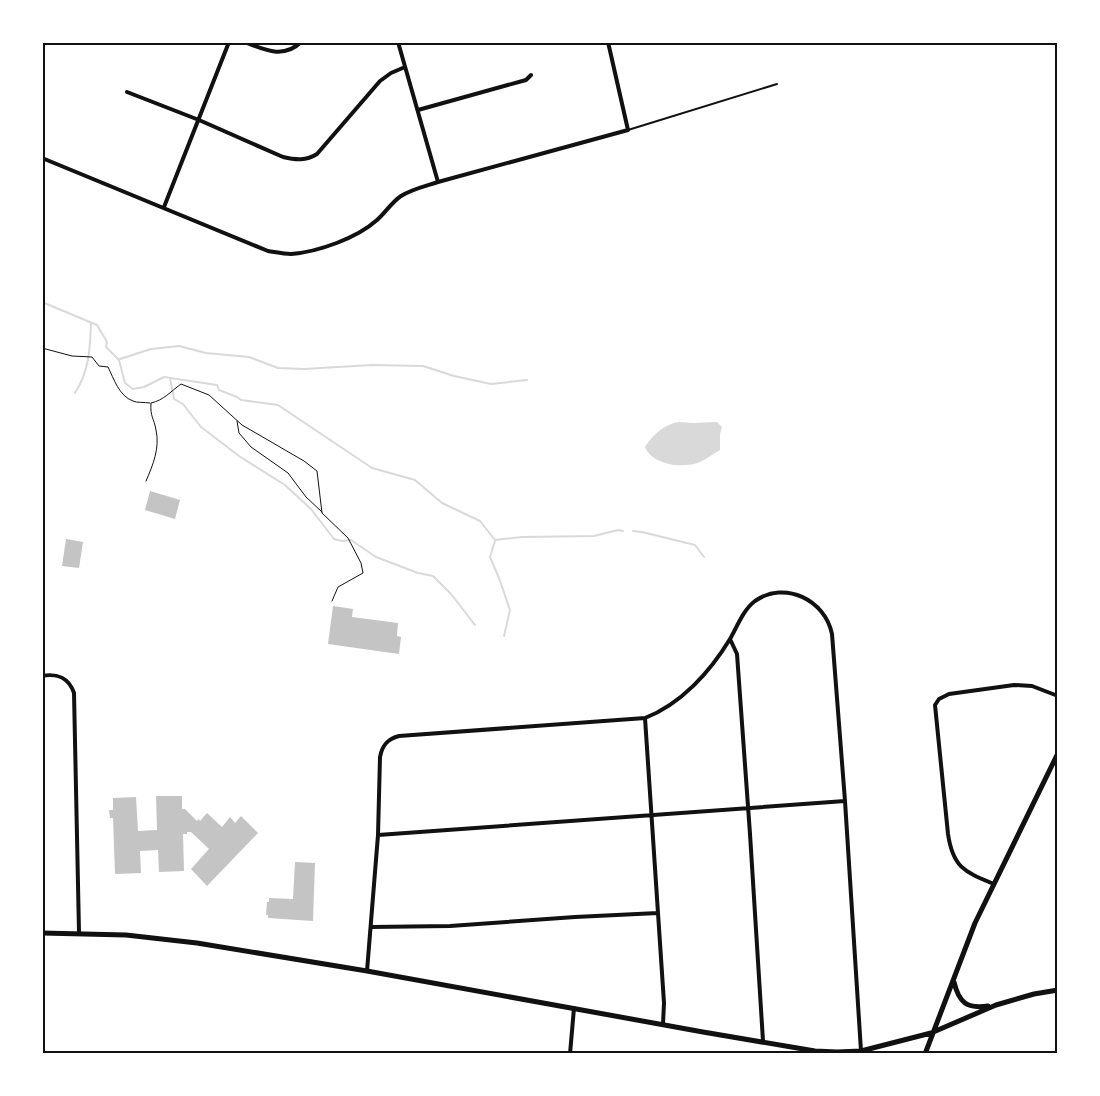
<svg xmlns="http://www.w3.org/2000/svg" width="1100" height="1096" viewBox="0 0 1100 1096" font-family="Inter,sans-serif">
	<rect width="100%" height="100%" fill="#fff"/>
	<path fill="#d9d9d9" d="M 679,422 L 693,423 L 717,422 L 722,427 L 720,434 L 720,450 C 714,453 707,459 700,462 C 683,469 652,465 645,447 C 653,434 665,424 679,422 Z"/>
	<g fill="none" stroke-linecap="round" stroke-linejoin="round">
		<path stroke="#d9d9d9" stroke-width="2" d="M 42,302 L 97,325 L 107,342 L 106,347 L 119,360 L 125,383 L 133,389 L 144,387 L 164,377 L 217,385 L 219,390 L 237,397 L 241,400 L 278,405 L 372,468 L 415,480 L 442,503 L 480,521 L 495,540 L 522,537 L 594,536 L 618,530 L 623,531
			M 120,359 L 151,349 L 179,346 L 206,353 L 249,357 L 278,368 L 304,369 L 372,365 L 423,366 L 454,376 L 491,384 L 527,380
			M 170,378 L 174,399 L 183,404 L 201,427 L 239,456 L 285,485 L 311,509 L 334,539 L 342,541 L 351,540 L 376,557 L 418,573 L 433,576 L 451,594 L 475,625
			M 75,393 C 89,371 90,350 91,324
			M 633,531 L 642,532 L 695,545 L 704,557
			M 495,541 L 490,557 L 499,578 L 510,610 L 504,636"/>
	</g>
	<path fill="#c4c4c4" d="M 150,491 L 180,500 L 175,519 L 145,510 Z
		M 66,539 L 83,542 L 79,568 L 62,566 Z
		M 333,606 L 353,609 L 352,617 L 398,623 L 397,636 L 401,637 L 399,654 L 328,644 Z
		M 156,796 L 182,796 L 182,809 L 185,809 L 197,821 L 199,819 L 200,821 L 207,813 L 222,827 L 230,817 L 235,823 L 241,816 L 258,833 L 207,886 L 191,869 L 209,849 L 191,832 L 187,832 L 187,834 L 183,834 L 184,871 L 159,872 L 158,850 L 140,851 L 141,873 L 115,874 L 113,818 L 110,818 L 109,810 L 113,810 L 113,798 L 136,797 L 138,831 L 157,830 Z
		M 295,862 L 315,863 L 313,921 L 268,918 L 268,915 L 266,915 L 267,902 L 269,902 L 269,898 L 293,899 Z"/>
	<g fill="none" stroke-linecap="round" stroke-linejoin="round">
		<path stroke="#111" stroke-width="1" d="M 42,348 L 72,356 L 92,357 L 99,366 L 108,367 C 114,379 119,396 133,401 C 137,403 144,402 150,403
			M 237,421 L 239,433 L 251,447 L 288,473 L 306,497 L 322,512
			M 146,481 C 153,465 160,448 156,430 C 154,418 150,417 151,403 C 164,400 170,392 181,384 L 209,395 L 242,425 L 304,461 L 317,471 L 322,513 L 348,538 L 361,563 L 363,573 L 338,587 L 332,601"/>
		<path stroke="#111" stroke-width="2" d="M 628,130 L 777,84"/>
		<path stroke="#111" stroke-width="4" d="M 245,42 C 264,50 284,59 301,42
			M 398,42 L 438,182
			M 127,92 L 199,120 L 283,157 C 296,160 306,161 317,154 L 380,81 L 391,73 L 405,67
			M 418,110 L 526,80 L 531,75
			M 42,158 L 268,251 C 275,252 283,254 291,254 C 318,252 357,238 377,220 C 385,213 392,202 401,196 C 412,189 426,186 438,182 L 628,130 L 608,42
			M 164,207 L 229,42
			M 730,639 L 737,654 L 750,834 L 763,1041
			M 42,676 C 57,673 69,678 74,693 L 79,932
			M 645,718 L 664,1003 L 663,1024
			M 378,835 L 845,801
			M 994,884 C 965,872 953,868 948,834 L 935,705 L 939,699 L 949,694 L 1014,685 L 1032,686 L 1058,696
			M 371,927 L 450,926 L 575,917 L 658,913
			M 367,971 L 378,835 L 380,757 C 382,746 387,739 399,736 L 645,718 C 681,704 710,672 730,639 C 737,627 743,610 755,601 C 785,580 825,600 832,634 L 845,801 L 861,1051
			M 570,1054 L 574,1008"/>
		<path stroke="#111" stroke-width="5" d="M 42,933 L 126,935 L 197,943 L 367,971 L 703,1032 L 815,1051 L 837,1052 L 861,1051 L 931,1033 L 996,1005 L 1034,994 L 1058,990
			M 954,982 C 959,1003 967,1009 988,1006
			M 925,1054 L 975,923 L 1058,753"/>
	</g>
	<rect width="1100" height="1096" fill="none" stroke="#ffffff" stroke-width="88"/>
	<rect x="44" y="44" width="1012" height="1008" fill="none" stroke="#111" stroke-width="2"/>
</svg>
